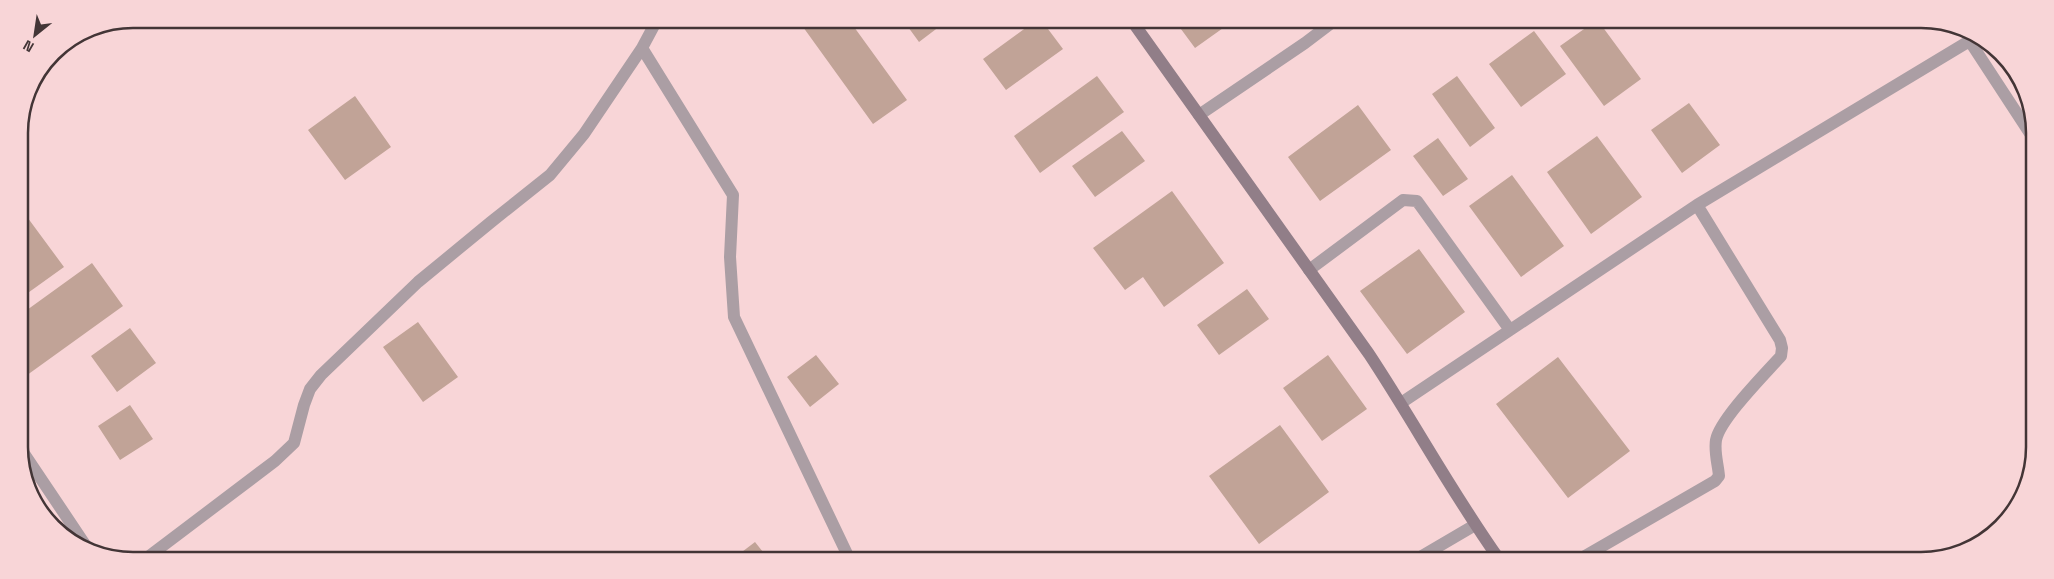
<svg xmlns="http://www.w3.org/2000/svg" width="2054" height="579" viewBox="0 0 2054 579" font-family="'Space Grotesk',sans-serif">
	<rect width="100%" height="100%" fill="#f8d5d7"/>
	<path fill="#c1a397" d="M 798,20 L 849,20 L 907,100 L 873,124 Z
		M 903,20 L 948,20 L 919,42 Z
		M 1035,21 L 1042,21 L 1063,49 L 1006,90 L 983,59 Z
		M 1175,21 L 1233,21 L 1195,48 Z
		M 1594,22 L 1599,22 L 1641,79 L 1604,106 L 1560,46 Z
		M 1534,31 L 1566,74 L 1521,107 L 1489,64 Z
		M 1097,76 L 1124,112 L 1040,173 L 1014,136 Z
		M 1457,76 L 1495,128 L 1470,147 L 1432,94 Z
		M 355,96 L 391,147 L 345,180 L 308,130 Z
		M 1689,103 L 1720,145 L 1682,173 L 1651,130 Z
		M 1358,105 L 1391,150 L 1320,201 L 1288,157 Z
		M 1122,131 L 1145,161 L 1095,197 L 1072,166 Z
		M 1597,136 L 1642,197 L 1591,234 L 1547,172 Z
		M 1438,138 L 1468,179 L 1443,196 L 1413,156 Z
		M 1512,175 L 1564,246 L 1521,277 L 1469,206 Z
		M 1172,191 L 1224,263 L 1164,307 L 1143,277 L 1125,290 L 1093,248 Z
		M 19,206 L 64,267 L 25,295 L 20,288 Z
		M 1419,249 L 1465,312 L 1407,354 L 1360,291 Z
		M 92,263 L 123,306 L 23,378 L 20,374 L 20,315 Z
		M 1247,289 L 1269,319 L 1219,355 L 1197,325 Z
		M 418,322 L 458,377 L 423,402 L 383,347 Z
		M 130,328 L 156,363 L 117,392 L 91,356 Z
		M 816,355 L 839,384 L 810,407 L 787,377 Z
		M 1328,355 L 1367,409 L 1322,441 L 1283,388 Z
		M 1558,357 L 1630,451 L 1568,498 L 1496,404 Z
		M 130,405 L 153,439 L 120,460 L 98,426 Z
		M 1280,425 L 1329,492 L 1259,544 L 1209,476 Z
		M 755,542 L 767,557 L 765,558 L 734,558 Z"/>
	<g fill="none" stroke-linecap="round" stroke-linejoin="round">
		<path stroke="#ab9ea4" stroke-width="12" d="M 1969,40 L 2033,138
			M 642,48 L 733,195 L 730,257 L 734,317 L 849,558
			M 1199,115 L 1305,43 L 1334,21
			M 1309,270 L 1403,200 L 1417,201 L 1510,330
			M 1401,403 L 1697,205 L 1976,37
			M 21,449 L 86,546
			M 148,557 L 275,461 L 294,443 L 304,405 L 310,389 L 321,375 L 418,282 L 491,222 L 550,175 L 584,134 L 642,48 L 657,20
			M 1417,559 L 1475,525
			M 1580,559 L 1715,481 L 1719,476 C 1718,464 1714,452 1716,440 C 1720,419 1765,374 1781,356 L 1782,348 L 1780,340 L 1697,205"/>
		<path stroke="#917e88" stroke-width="12" d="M 1132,21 L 1369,354 C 1414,422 1452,493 1499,559"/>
	</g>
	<path d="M0 0H2054V579H0ZM133 28H1921A105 105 0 0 1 2026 133V447A105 105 0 0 1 1921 552H133A105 105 0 0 1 28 447V133A105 105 0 0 1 133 28Z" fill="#f8d5d7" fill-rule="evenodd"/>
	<path fill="none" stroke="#433536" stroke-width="2.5" d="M133 28H1921A105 105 0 0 1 2026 133V447A105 105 0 0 1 1921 552H133A105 105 0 0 1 28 447V133A105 105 0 0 1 133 28Z"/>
	<g transform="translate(35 35) rotate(210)" stroke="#f8d5d7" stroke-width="4" paint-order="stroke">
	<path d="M0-4L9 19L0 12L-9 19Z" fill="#433536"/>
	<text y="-8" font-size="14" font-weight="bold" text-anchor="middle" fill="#433536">N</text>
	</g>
</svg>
